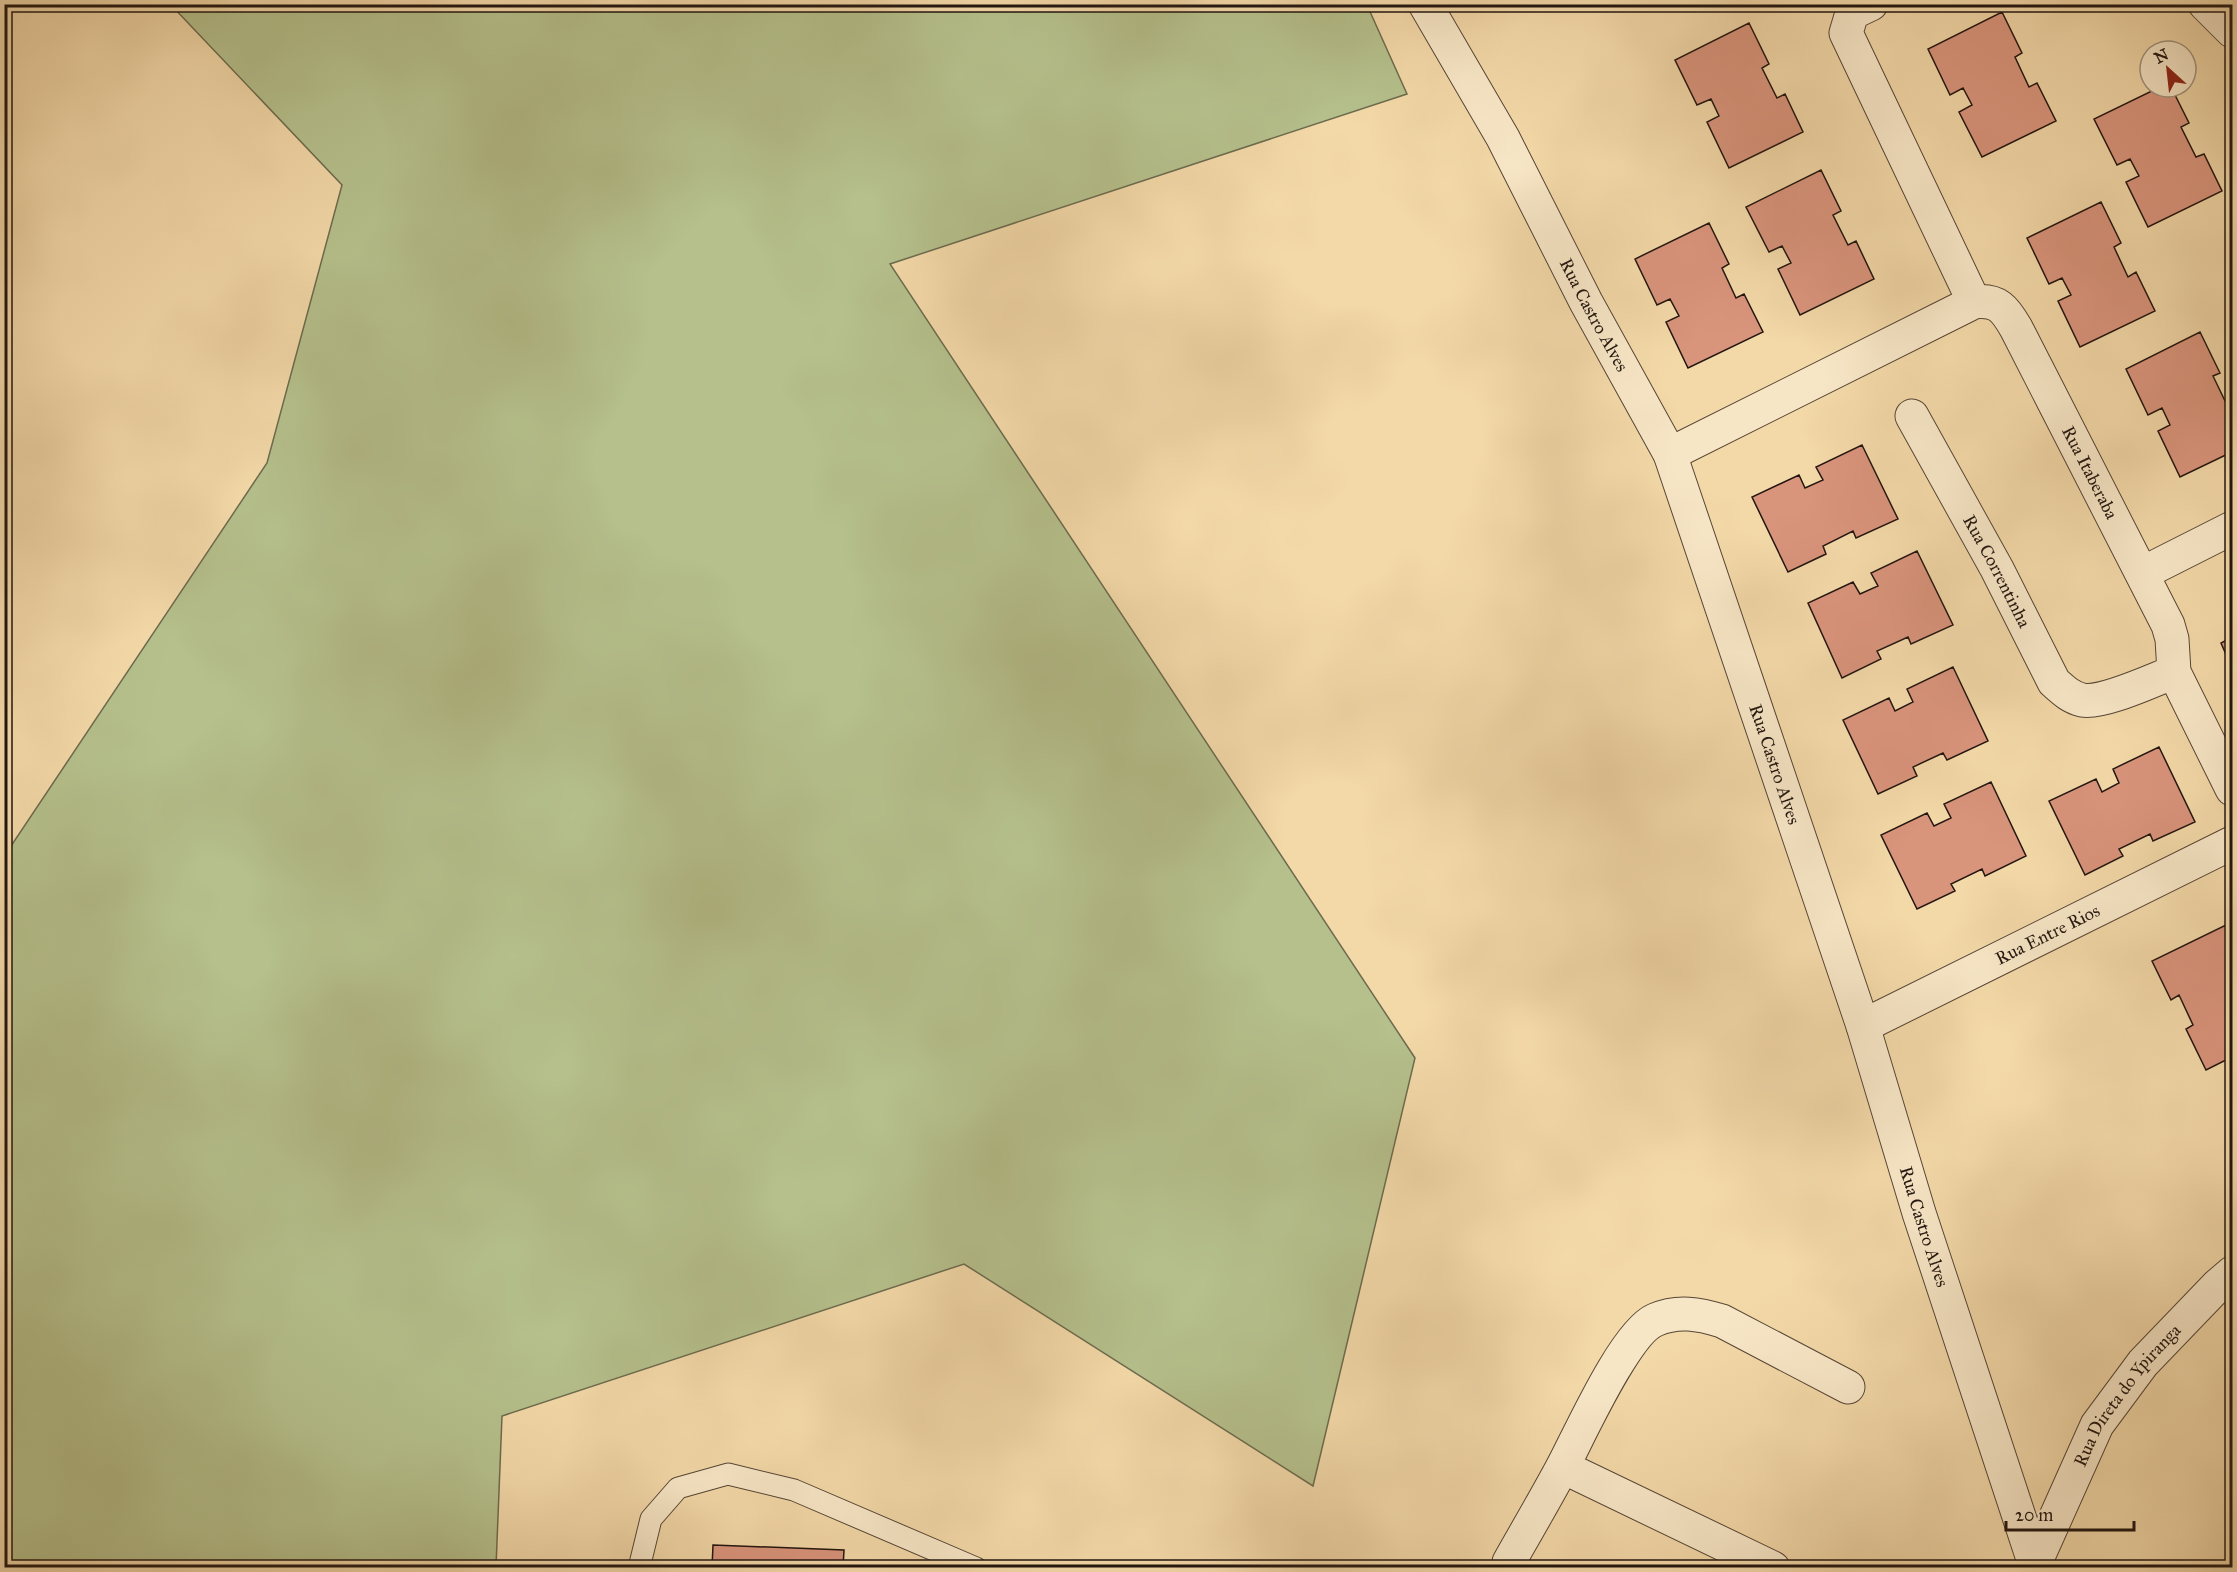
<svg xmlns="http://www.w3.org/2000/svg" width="2237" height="1572" viewBox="0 0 2237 1572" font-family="'IM FELL Great Primer',serif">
	<rect width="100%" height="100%" fill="#f3d8a8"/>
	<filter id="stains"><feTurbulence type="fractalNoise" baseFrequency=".00333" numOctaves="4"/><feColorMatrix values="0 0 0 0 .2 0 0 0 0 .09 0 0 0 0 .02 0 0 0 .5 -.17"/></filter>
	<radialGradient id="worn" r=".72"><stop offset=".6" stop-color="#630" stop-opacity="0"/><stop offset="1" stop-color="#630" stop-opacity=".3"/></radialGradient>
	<path fill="#b5c08c" stroke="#6c6b4e" stroke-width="1.5" d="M 171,5 L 1367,5 L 1407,94 L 890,264 L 1415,1058 L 1313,1486 L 964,1264 L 502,1416 L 496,1567 L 5,1567 L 5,855 L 267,463 L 342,185 Z"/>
	<path fill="#d9947c" stroke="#221610" stroke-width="1.5" d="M 2002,12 L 2022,53 L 2015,57 L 2029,87 L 2037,83 L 2056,121 L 1982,157 L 1959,112 L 1972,105 L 1963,88 L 1950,95 L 1928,49 Z
		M 1749,23 L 1769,64 L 1762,68 L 1777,98 L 1785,94 L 1803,132 L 1729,168 L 1707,122 L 1719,116 L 1711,99 L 1697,105 L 1675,60 Z
		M 2160,87 L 2171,87 L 2189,123 L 2181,127 L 2196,157 L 2204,154 L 2222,191 L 2148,227 L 2126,182 L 2139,176 L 2130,159 L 2117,165 L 2094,119 Z
		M 1821,170 L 1841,211 L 1833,215 L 1848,245 L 1856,241 L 1874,279 L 1800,315 L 1778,269 L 1791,263 L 1782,246 L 1769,252 L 1746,207 Z
		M 2101,202 L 2121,243 L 2114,247 L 2128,277 L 2136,272 L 2155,311 L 2080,347 L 2058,301 L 2071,295 L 2062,278 L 2049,284 L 2027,238 Z
		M 1709,223 L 1729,264 L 1722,268 L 1736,298 L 1744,294 L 1763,332 L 1688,368 L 1666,322 L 1679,316 L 1670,299 L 1657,305 L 1635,259 Z
		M 2200,332 L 2220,373 L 2213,376 L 2228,407 L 2232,404 L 2232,452 L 2180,477 L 2158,431 L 2170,425 L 2162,408 L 2148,415 L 2126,369 Z
		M 1862,445 L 1898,519 L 1856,538 L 1853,531 L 1823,546 L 1826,554 L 1788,572 L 1752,497 L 1799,475 L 1805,488 L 1823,480 L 1816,467 Z
		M 1917,551 L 1953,625 L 1911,644 L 1908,637 L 1877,651 L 1881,659 L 1842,678 L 1808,603 L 1853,582 L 1860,594 L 1878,586 L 1871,573 Z
		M 2232,637 L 2232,668 L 2221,643 Z
		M 1953,667 L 1988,741 L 1947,760 L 1943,753 L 1913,767 L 1917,776 L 1878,794 L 1843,720 L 1889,698 L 1895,711 L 1913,702 L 1907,689 Z
		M 2159,747 L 2195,822 L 2153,841 L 2150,834 L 2119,849 L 2123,856 L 2085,875 L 2049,801 L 2096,779 L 2102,792 L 2119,783 L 2113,769 Z
		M 1991,782 L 2026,856 L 1985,876 L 1982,869 L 1951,884 L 1955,891 L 1917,909 L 1881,835 L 1927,813 L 1934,826 L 1951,818 L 1944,804 Z
		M 2226,925 L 2232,938 L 2232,1057 L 2206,1070 L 2186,1029 L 2193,1025 L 2179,995 L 2171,1000 L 2152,961 Z
		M 713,1545 L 844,1550 L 843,1568 L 712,1568 Z"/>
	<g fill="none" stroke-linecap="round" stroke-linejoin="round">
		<g stroke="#564636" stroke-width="23">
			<path id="service" d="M 639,1568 L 651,1519 L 678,1488 L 728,1474 L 794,1490 L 976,1568"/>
		</g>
		<g stroke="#564636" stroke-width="35">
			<g id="minor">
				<path id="s1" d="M 1425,4 L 1503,138 L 1586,302 L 1670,454 L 1863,1026 L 1919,1213 L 2034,1562"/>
				<path d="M 1871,4 L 1852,13 L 1846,33 L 1974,302"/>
				<path d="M 2205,4 L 2232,31"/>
				<path id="s2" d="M 1912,416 L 1997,569 L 2054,682 C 2063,690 2070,697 2082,700 C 2103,704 2153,680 2174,672"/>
				<path id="s3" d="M 1670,454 L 1974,302 C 1998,299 2005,309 2016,328 L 2168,625 L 2172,639 L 2174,672 L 2232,789"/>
				<path d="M 2143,573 L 2232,528"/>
				<path id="s4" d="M 1863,1026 L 2232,843"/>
				<path d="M 1563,1467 L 1773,1568"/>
				<path d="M 1509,1562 C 1527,1530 1546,1498 1563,1466 C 1580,1434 1625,1333 1655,1320 C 1678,1310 1699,1314 1722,1321 L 1848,1387"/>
				<path id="s5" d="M 2033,1568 L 2097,1425 L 2143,1363 L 2218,1285 L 2232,1273"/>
			</g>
		</g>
		<use href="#service" stroke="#f7e6c6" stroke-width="21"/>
		<use href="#minor" stroke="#f7e6c6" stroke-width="33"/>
	</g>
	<g text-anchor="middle" stroke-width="4.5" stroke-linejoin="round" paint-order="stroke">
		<g font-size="18" fill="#221610" stroke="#f7e6c6">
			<text dy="6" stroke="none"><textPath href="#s1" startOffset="354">Rua Castro Alves</textPath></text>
			<text dy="6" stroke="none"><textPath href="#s3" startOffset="556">Rua Itaberaba</textPath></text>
			<text dy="6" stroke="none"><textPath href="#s2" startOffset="177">Rua Correntinha</textPath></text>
			<text dy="6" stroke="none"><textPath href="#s1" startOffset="840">Rua Castro Alves</textPath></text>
			<text dy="6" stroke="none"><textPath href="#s4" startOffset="206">Rua Entre Rios</textPath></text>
			<text dy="6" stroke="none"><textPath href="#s1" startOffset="1326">Rua Castro Alves</textPath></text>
			<text dy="6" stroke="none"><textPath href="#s5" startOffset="198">Rua Direta do Ypiranga</textPath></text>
		</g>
	</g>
	<rect width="2237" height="1572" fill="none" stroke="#f3d8a8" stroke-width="24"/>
	<rect x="6" y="6" width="2225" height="1560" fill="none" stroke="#221610" stroke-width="3"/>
	<rect x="12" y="12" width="2213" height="1548" fill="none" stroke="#221610" stroke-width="1.5"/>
	<g transform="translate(2168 69) rotate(333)"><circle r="28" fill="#f7e6c6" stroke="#a2937d" stroke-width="1.5"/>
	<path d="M0-4.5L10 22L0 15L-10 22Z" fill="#8f2418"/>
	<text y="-9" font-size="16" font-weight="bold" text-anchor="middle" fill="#221610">N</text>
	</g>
	<path d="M2006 1521v9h128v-9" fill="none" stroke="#221610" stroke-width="3"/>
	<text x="2015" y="1521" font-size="18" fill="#221610" stroke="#f7e6c6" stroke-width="4.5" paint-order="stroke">20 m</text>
	<rect width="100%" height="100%" filter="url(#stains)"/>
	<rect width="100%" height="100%" fill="url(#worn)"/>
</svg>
